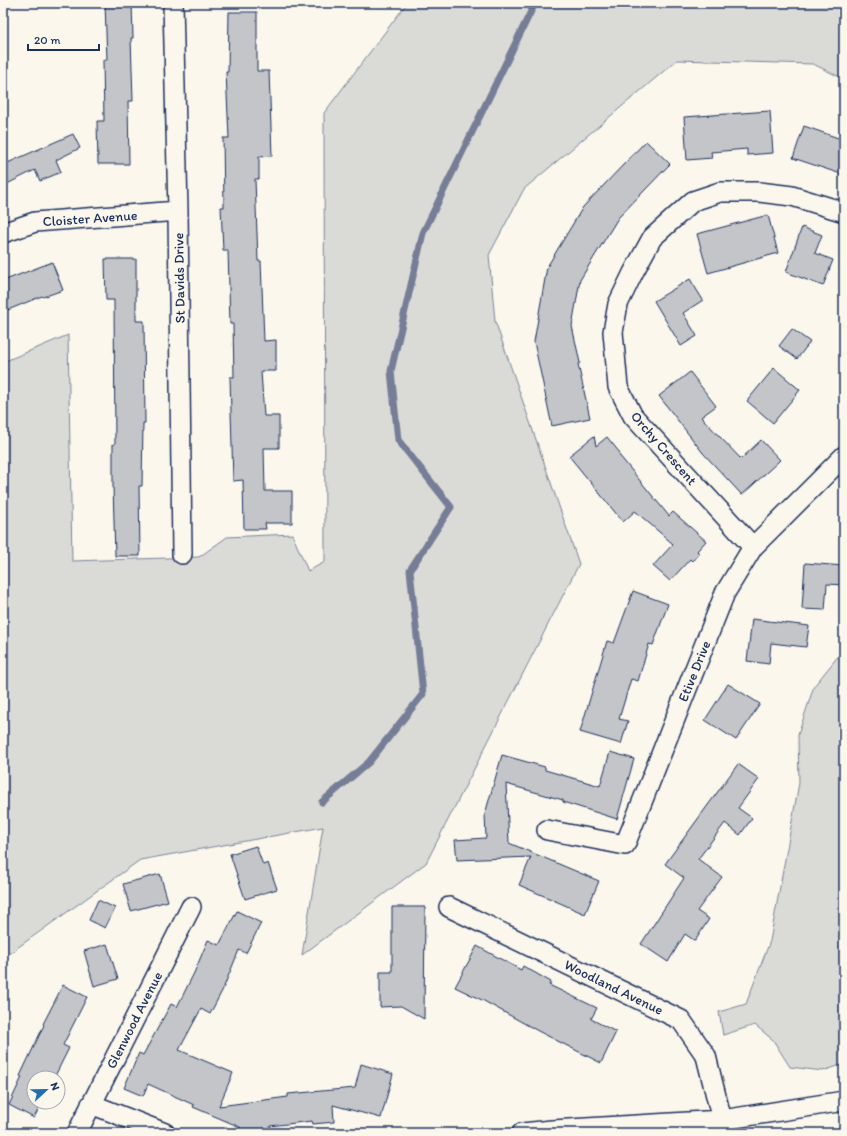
<svg xmlns="http://www.w3.org/2000/svg" width="847" height="1136" viewBox="0 0 847 1136" font-family="Itim,sans-serif">
	<rect width="100%" height="100%" fill="#fbf7ec"/>
	<filter id="ink" filterUnits="userSpaceOnUse"><feTurbulence type="fractalNoise" baseFrequency=".025" numOctaves="2"/><feDisplacementMap in="SourceGraphic" scale="8" xChannelSelector="R" yChannelSelector="G"/><feConvolveMatrix kernelMatrix="1 2 1 2 8 2 1 2 1" color-interpolation-filters="sRGB"/></filter>
	<g filter="url(#ink)">
		<path fill="#dadad7" stroke="#7a849a" d="M 407,3 L 844,3 L 844,79 L 813,64 L 677,60 L 524,189 L 489,255 L 495,321 L 579,564 L 426,863 L 302,955 L 323,827 L 140,860 L 3,958 L 3,362 L 68,335 L 72,561 L 199,557 L 227,537 L 292,534 L 308,571 L 325,562 L 324,113 Z
			M 844,649 L 844,1064 L 823,1071 L 790,1067 L 773,1040 L 755,1025 L 723,1035 L 719,1012 L 746,1004 L 770,941 L 799,783 L 798,735 L 814,686 Z"/>
		<g fill="none" stroke-linecap="round" stroke-linejoin="round">
			<path stroke="#747e96" stroke-width="7" d="M 322,802 L 369,762 L 423,694 L 410,570 L 451,507 L 398,440 L 391,371 L 423,233 L 535,3"/>
		</g>
		<path fill="#c3c5c9" stroke="#1b2f5e" d="M 105,3 L 132,3 L 133,38 L 131,38 L 133,101 L 128,101 L 129,164 L 98,164 L 97,121 L 104,121 L 103,60 L 107,60 Z
			M 229,12 L 257,12 L 257,71 L 269,71 L 272,156 L 259,157 L 259,179 L 255,179 L 258,261 L 261,261 L 264,341 L 276,340 L 276,371 L 261,371 L 264,416 L 279,416 L 279,448 L 264,448 L 265,491 L 292,491 L 292,523 L 265,523 L 266,529 L 244,529 L 243,480 L 233,481 L 230,377 L 234,377 L 233,324 L 230,324 L 228,250 L 223,250 L 221,207 L 224,207 L 223,138 L 229,138 L 226,72 L 228,72 Z
			M 770,111 L 773,153 L 747,155 L 747,149 L 711,152 L 712,158 L 687,160 L 684,117 Z
			M 804,126 L 844,140 L 844,175 L 793,158 Z
			M 73,134 L 80,148 L 56,160 L 61,172 L 40,181 L 35,170 L 3,186 L 3,165 Z
			M 646,141 L 670,164 L 618,218 L 580,280 L 572,326 L 580,363 L 578,364 L 590,418 L 552,426 L 534,342 L 547,267 L 583,207 Z
			M 768,215 L 778,253 L 708,273 L 697,234 Z
			M 802,227 L 822,235 L 815,253 L 833,260 L 823,286 L 786,272 Z
			M 105,259 L 136,259 L 136,321 L 144,321 L 145,423 L 143,423 L 142,486 L 139,486 L 140,556 L 115,556 L 113,485 L 113,444 L 115,444 L 114,300 L 106,300 Z
			M 52,262 L 63,290 L 43,297 L 42,296 L 3,312 L 3,281 Z
			M 690,279 L 703,300 L 683,313 L 697,336 L 681,346 L 654,301 Z
			M 792,329 L 810,342 L 797,359 L 779,346 Z
			M 774,368 L 800,390 L 773,423 L 747,401 Z
			M 690,372 L 716,406 L 701,417 L 741,459 L 761,440 L 780,460 L 742,495 L 703,453 L 659,396 Z
			M 594,436 L 596,446 L 607,437 L 620,453 L 619,455 L 669,516 L 673,512 L 706,541 L 697,551 L 700,554 L 692,561 L 690,559 L 670,581 L 653,566 L 673,544 L 635,511 L 623,522 L 569,456 Z
			M 805,563 L 844,566 L 844,585 L 827,584 L 825,610 L 802,609 Z
			M 633,591 L 668,604 L 653,645 L 649,644 L 638,681 L 631,679 L 619,719 L 628,721 L 621,744 L 580,732 L 607,641 L 614,643 Z
			M 752,619 L 809,626 L 806,647 L 771,643 L 769,664 L 747,661 Z
			M 728,684 L 760,704 L 736,740 L 705,720 Z
			M 610,752 L 634,759 L 617,819 L 563,802 L 563,800 L 506,784 L 509,843 L 599,881 L 585,914 L 519,885 L 531,857 L 457,860 L 455,840 L 486,838 L 485,814 L 502,755 L 545,767 L 545,770 L 600,786 Z
			M 738,764 L 759,779 L 738,808 L 752,818 L 740,835 L 725,823 L 698,859 L 722,877 L 697,911 L 709,919 L 695,941 L 685,934 L 668,962 L 641,944 L 684,878 L 665,864 Z
			M 256,846 L 263,865 L 268,863 L 277,889 L 245,899 L 230,854 Z
			M 160,874 L 168,901 L 131,911 L 123,884 Z
			M 98,900 L 115,908 L 105,928 L 89,920 Z
			M 392,907 L 425,907 L 424,1019 L 401,1006 L 380,1007 L 380,972 L 392,972 Z
			M 237,911 L 261,923 L 246,953 L 239,950 L 223,989 L 210,1014 L 201,1009 L 179,1050 L 233,1073 L 219,1106 L 288,1097 L 288,1094 L 355,1088 L 361,1064 L 393,1074 L 381,1118 L 333,1105 L 334,1122 L 313,1124 L 312,1121 L 270,1126 L 271,1133 L 241,1133 L 240,1127 L 193,1107 L 194,1105 L 148,1084 L 143,1096 L 124,1088 L 139,1053 L 143,1055 L 171,1004 L 177,1007 L 194,973 L 208,940 L 219,945 Z
			M 107,944 L 118,979 L 94,986 L 84,951 Z
			M 477,946 L 521,970 L 523,966 L 551,982 L 549,985 L 597,1008 L 591,1019 L 616,1032 L 601,1063 L 538,1031 L 484,1001 L 455,987 Z
			M 63,985 L 87,997 L 63,1045 L 69,1048 L 54,1078 L 34,1078 L 34,1102 L 42,1102 L 34,1118 L 9,1105 L 22,1077 L 20,1076 L 44,1025 L 43,1024 Z"/>
		<g fill="none" stroke-linecap="round" stroke-linejoin="round">
			<g stroke="#1b2f5e" stroke-width="22">
				<path id="street" d="M 173,3 L 178,211 L 182,554
					M 3,233 L 35,222 L 178,211
					M 753,547 L 633,416 L 618,387 L 613,332 L 618,304 L 633,273 L 652,238 L 693,201 L 720,192 L 759,192 L 792,196 L 844,212
					M 547,830 L 625,845 L 725,593 L 753,547 L 844,456
					M 449,907 L 681,1020 L 706,1056 L 722,1120
					M 91,1104 L 165,1133
					M 77,1133 L 191,907
					M 522,1133 L 552,1130 L 722,1120 L 844,1101"/>
			</g>
			<use href="#street" stroke="#fbf7ec" stroke-width="19"/>
		</g>
	</g>
	<g text-anchor="middle" stroke-width="4" stroke-linejoin="round" paint-order="stroke">
		<g font-size="14" fill="#1b2f5e" stroke="#fbf7ec">
			<text transform="translate(90 218) rotate(-4)" y="5">Cloister Avenue</text>
			<text transform="translate(179 278) rotate(-91)" y="5">St Davids Drive</text>
			<text transform="translate(664 448) rotate(49)" y="5">Orchy Crescent</text>
			<text transform="translate(694 671) rotate(-68)" y="5">Etive Drive</text>
			<text transform="translate(614 987) rotate(26)" y="5">Woodland Avenue</text>
			<text transform="translate(134 1020) rotate(-63)" y="5">Glenwood Avenue</text>
		</g>
	</g>
	<rect width="847" height="1136" fill="none" stroke="#fbf7ec" stroke-width="16"/>
	<rect x="8" y="8" width="831" height="1120" fill="none" stroke="#1b2f5e" stroke-width="1.5" filter="url(#ink)"/>
	<g transform="translate(46 1090) rotate(68)"><circle r="19" fill="#fbf7ec" stroke="#a1a7b3"/>
	<path d="M0-3L7 15L0 10L-7 15Z" fill="#1f6fb2"/>
	<text y="-6" font-size="11" font-weight="bold" text-anchor="middle" fill="#1b2f5e">N</text>
	</g>
	<path d="M28 44v6h71v-6" fill="none" stroke="#1b2f5e" stroke-width="2"/>
	<text x="34" y="44" font-size="12" fill="#1b2f5e" stroke="#fbf7ec" stroke-width="3" paint-order="stroke">20 m</text>
</svg>
